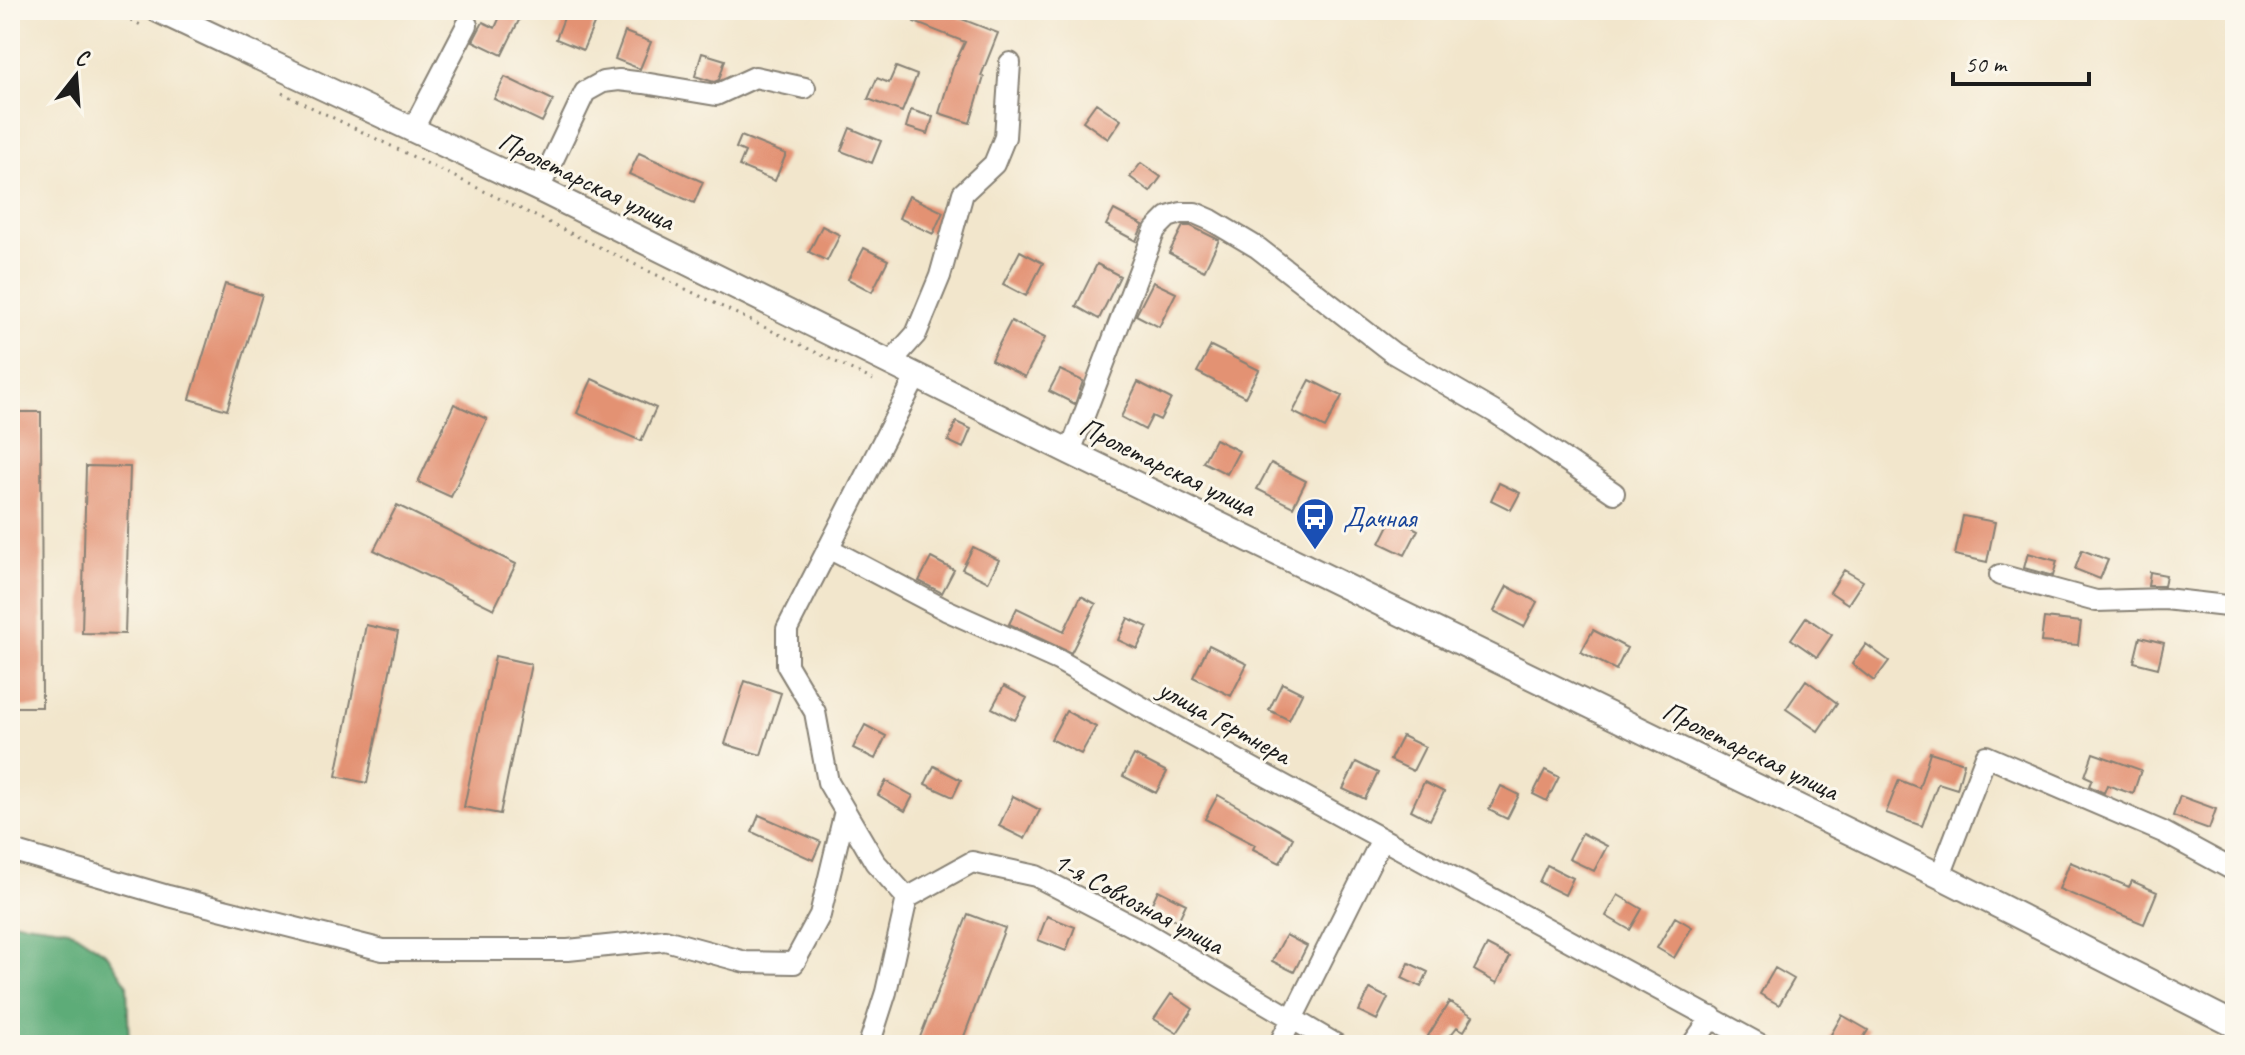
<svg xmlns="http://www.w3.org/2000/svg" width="2245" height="1055" viewBox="0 0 2245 1055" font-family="Caveat,sans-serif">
	<rect width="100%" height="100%" fill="#fbf7ec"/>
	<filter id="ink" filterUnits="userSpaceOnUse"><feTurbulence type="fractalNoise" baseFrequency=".0125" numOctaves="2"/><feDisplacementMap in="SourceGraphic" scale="16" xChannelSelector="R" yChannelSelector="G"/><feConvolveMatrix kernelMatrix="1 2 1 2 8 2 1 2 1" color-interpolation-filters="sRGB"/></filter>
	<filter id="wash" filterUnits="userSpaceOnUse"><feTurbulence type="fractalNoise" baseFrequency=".006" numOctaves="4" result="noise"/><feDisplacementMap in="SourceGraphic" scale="32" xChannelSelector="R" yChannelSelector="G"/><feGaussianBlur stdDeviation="1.8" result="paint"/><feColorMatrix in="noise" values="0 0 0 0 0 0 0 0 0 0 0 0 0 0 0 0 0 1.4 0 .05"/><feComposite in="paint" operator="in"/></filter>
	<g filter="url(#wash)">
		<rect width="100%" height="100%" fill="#f2e6cc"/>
		<path fill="#5dac78" stroke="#3c644a" stroke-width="2" d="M 10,921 L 69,929 L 107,954 L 127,984 L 129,1045 L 10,1045 Z"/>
		<g id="blocks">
			<path fill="#e39273" d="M 503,10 L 524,10 L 502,55 L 473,41 L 483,22 L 495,28 Z
				M 567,10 L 600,10 L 583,50 L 556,39 Z
				M 918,10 L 962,10 L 959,18 L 998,33 L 981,76 L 984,77 L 970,123 L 939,113 L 953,67 L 965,42 L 914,22 Z
				M 625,32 L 651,42 L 640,69 L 615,59 Z
				M 702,53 L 725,60 L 719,80 L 714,82 L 695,76 Z
				M 896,67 L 917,75 L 902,112 L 868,99 L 877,78 L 889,83 Z
				M 505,77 L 553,100 L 542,122 L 494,99 Z
				M 1096,103 L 1121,120 L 1108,139 L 1083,121 Z
				M 911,110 L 933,117 L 928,134 L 906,127 Z
				M 850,128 L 881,141 L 872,163 L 841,151 Z
				M 741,136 L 786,154 L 775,181 L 739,166 L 745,152 L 736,148 Z
				M 639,153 L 703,182 L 694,203 L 629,174 Z
				M 1141,163 L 1161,177 L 1150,192 L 1130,177 Z
				M 909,196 L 943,212 L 933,234 L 899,218 Z
				M 1114,210 L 1143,225 L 1136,241 L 1106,225 Z
				M 822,226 L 840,235 L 827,261 L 809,252 Z
				M 1183,226 L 1191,226 L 1219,240 L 1204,271 L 1169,253 Z
				M 864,248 L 888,260 L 872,292 L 848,279 Z
				M 1020,251 L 1043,263 L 1026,296 L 1003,284 Z
				M 1097,264 L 1120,276 L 1099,319 L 1076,306 Z
				M 1153,282 L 1176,293 L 1159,327 L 1136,315 Z
				M 225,284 L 262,295 L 227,410 L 190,399 Z
				M 1011,321 L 1045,338 L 1025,377 L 991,360 Z
				M 1211,346 L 1259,370 L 1245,397 L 1197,372 Z
				M 1060,370 L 1083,381 L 1075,404 L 1049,391 Z
				M 592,379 L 656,408 L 641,441 L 577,413 Z
				M 1310,380 L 1342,396 L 1325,428 L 1293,412 Z
				M 1138,382 L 1171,399 L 1160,420 L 1152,416 L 1145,430 L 1121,417 Z
				M 454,404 L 487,419 L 451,497 L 418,482 Z
				M 10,412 L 41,412 L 42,707 L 10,707 Z
				M 956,422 L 971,429 L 963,448 L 948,441 Z
				M 1215,439 L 1239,451 L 1227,474 L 1203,462 Z
				M 1271,463 L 1306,481 L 1293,507 L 1257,489 Z
				M 86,466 L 130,467 L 125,634 L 82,633 Z
				M 1499,483 L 1520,493 L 1511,510 L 1491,500 Z
				M 397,505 L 516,564 L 494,609 L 374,550 Z
				M 1963,516 L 1995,522 L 1987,562 L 1955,555 Z
				M 1393,517 L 1418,530 L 1405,555 L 1380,543 Z
				M 973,547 L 999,560 L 988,582 L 962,569 Z
				M 2082,550 L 2108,560 L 2100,579 L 2075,569 Z
				M 2028,553 L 2057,561 L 2053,576 L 2024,568 Z
				M 931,558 L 954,570 L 942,593 L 919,581 Z
				M 1844,570 L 1863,581 L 1848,604 L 1830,592 Z
				M 2150,572 L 2166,575 L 2164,586 L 2148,586 Z
				M 1507,586 L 1537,602 L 1524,627 L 1494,611 Z
				M 1081,596 L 1096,604 L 1071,653 L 1009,624 L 1017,608 L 1064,631 Z
				M 1806,617 L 1832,635 L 1817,657 L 1791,639 Z
				M 1128,618 L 1148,627 L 1137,649 L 1118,640 Z
				M 2044,618 L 2081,622 L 2078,645 L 2041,642 Z
				M 366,625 L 398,632 L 367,783 L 336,776 Z
				M 1593,630 L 1627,648 L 1616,670 L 1581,652 Z
				M 2140,637 L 2164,643 L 2158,668 L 2134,662 Z
				M 1866,644 L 1889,661 L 1874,681 L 1852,664 Z
				M 1209,645 L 1247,664 L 1231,696 L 1193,677 Z
				M 495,656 L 531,664 L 500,814 L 464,807 Z
				M 1806,680 L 1837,703 L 1818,731 L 1786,709 Z
				M 745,681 L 781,693 L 761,755 L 725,744 Z
				M 1282,683 L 1302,693 L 1289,720 L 1269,710 Z
				M 1004,686 L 1027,698 L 1015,720 L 992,708 Z
				M 1066,711 L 1096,727 L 1081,754 L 1051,739 Z
				M 865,725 L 886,736 L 875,759 L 853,748 Z
				M 1402,736 L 1425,747 L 1413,771 L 1390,760 Z
				M 1930,752 L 1964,763 L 1957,789 L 1938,783 L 1922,826 L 1886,813 L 1899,780 L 1919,788 Z
				M 2093,753 L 2141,770 L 2133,794 L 2107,785 L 2104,793 L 2089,786 L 2092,779 L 2085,776 Z
				M 1134,755 L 1167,772 L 1156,793 L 1123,776 Z
				M 1356,762 L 1378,773 L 1365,799 L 1343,789 Z
				M 934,766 L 961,780 L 953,797 L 925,784 Z
				M 1545,770 L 1559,777 L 1547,801 L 1533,794 Z
				M 886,781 L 913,796 L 905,811 L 878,795 Z
				M 1424,782 L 1444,792 L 1430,820 L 1411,810 Z
				M 1501,786 L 1519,795 L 1507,819 L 1489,810 Z
				M 1218,795 L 1293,838 L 1280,863 L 1253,849 L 1255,845 L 1205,819 Z
				M 1013,796 L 1040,810 L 1025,839 L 999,826 Z
				M 2180,796 L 2216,809 L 2209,829 L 2173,816 Z
				M 759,815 L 821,842 L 813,860 L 752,832 Z
				M 1582,833 L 1607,846 L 1594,871 L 1569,859 Z
				M 2070,862 L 2129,887 L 2132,881 L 2157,892 L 2144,924 L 2059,889 Z
				M 1547,865 L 1573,878 L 1565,895 L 1539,882 Z
				M 1158,890 L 1186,904 L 1178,921 L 1150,907 Z
				M 1618,895 L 1642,909 L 1630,930 L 1606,916 Z
				M 968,914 L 1005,928 L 963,1039 L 961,1045 L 917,1045 Z
				M 1047,916 L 1075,927 L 1066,951 L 1038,940 Z
				M 1675,917 L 1692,927 L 1674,958 L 1657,948 Z
				M 1286,935 L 1307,946 L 1294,972 L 1272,961 Z
				M 1487,945 L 1510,957 L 1497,983 L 1474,970 Z
				M 1409,963 L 1428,972 L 1421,987 L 1402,978 Z
				M 1775,968 L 1794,979 L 1779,1005 L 1760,994 Z
				M 1370,989 L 1388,998 L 1377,1020 L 1359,1011 Z
				M 1171,994 L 1193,1009 L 1177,1033 L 1154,1019 Z
				M 1449,1002 L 1473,1016 L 1464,1031 L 1457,1027 L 1443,1045 L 1428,1036 Z
				M 1842,1015 L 1868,1030 L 1859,1045 L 1841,1045 L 1829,1038 Z"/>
		</g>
	</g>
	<g filter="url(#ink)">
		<use href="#blocks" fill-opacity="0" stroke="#878174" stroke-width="2"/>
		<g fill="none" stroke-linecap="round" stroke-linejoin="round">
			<g stroke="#878174" stroke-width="24">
				<path id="minor" d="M 413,129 L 467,25
					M 539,189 L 585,92 L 603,82 L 619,80 L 644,83 L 716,95 L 755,77 L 805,88
					M 891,362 L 916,334 L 940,276 L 963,193 L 994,164 L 1005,137 L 1010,63
					M 1070,452 L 1155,230 L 1168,217 L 1181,213 L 1195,213 L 1211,220 L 1258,248 L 1393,353 L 1496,413 L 1614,493
					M 828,548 L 946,610 L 1058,660 L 1184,731 L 1761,1045
					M 2000,575 L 2096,601 L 2165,599 L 2235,607
					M 10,850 L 168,896 L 383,950 L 568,950 L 665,940 L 745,962 L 794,963 L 820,915 L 845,811
					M 1940,876 L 1986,756 L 2163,832 L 2235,871
					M 907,898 L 875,862 L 828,782 L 815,712 L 787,665 L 787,629 L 917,375
					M 907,898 L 972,862 L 1036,876 L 1148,934 L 1337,1045
					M 869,1045 L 886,992 L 907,898
					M 1279,1045 L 1382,839
					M 1692,1045 L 1712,1017"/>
			</g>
			<g stroke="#878174" stroke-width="28">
				<path id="major" d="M 158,10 L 539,189 L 1070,452 L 1940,876 L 2235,1025"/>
			</g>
			<path stroke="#878174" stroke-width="3" stroke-dasharray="2 6" stroke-linecap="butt" d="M 109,10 L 145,27
				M 282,93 L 873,380"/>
			<use href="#minor" stroke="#fff" stroke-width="20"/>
			<use href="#major" stroke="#fff" stroke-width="24"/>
		</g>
	</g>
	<defs>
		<g id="bus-pin" transform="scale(2)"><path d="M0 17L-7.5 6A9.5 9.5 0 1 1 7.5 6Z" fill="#1a4fb4" stroke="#fbf7ec"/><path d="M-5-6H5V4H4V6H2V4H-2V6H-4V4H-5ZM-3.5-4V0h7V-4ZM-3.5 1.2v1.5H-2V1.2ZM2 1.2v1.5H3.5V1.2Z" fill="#fff"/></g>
	</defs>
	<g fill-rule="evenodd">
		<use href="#bus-pin" x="1315" y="517"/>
	</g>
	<g text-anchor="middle" stroke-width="6" stroke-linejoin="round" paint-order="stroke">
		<g font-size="28" fill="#1c1c1c" stroke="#fbf7ec">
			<text transform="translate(587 180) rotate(26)" y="10">Пролетарская улица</text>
			<text transform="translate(1168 466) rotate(26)" y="10">Пролетарская улица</text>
			<text transform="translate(1225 721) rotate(29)" y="10">улица Гертнера</text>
			<text transform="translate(1751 750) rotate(26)" y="10">Пролетарская улица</text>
			<text transform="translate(1139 902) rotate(28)" y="10">1-я Совхозная улица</text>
		</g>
		<g font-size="28" fill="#164399" stroke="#fbf7ec" text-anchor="start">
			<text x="1343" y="527">Дачная</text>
		</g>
	</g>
	<rect width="2245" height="1055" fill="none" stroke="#fbf7ec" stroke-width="40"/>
	<g transform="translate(76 76) rotate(17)" stroke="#fbf7ec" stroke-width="6" paint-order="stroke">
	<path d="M0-6L14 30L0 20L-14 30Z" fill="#1c1c1c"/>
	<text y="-12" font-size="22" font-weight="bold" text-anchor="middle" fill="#1c1c1c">С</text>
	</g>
	<path d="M1953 72v12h136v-12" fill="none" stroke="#1c1c1c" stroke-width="4"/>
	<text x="1965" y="72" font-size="24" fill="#1c1c1c" stroke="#fbf7ec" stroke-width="6" paint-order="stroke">50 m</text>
</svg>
